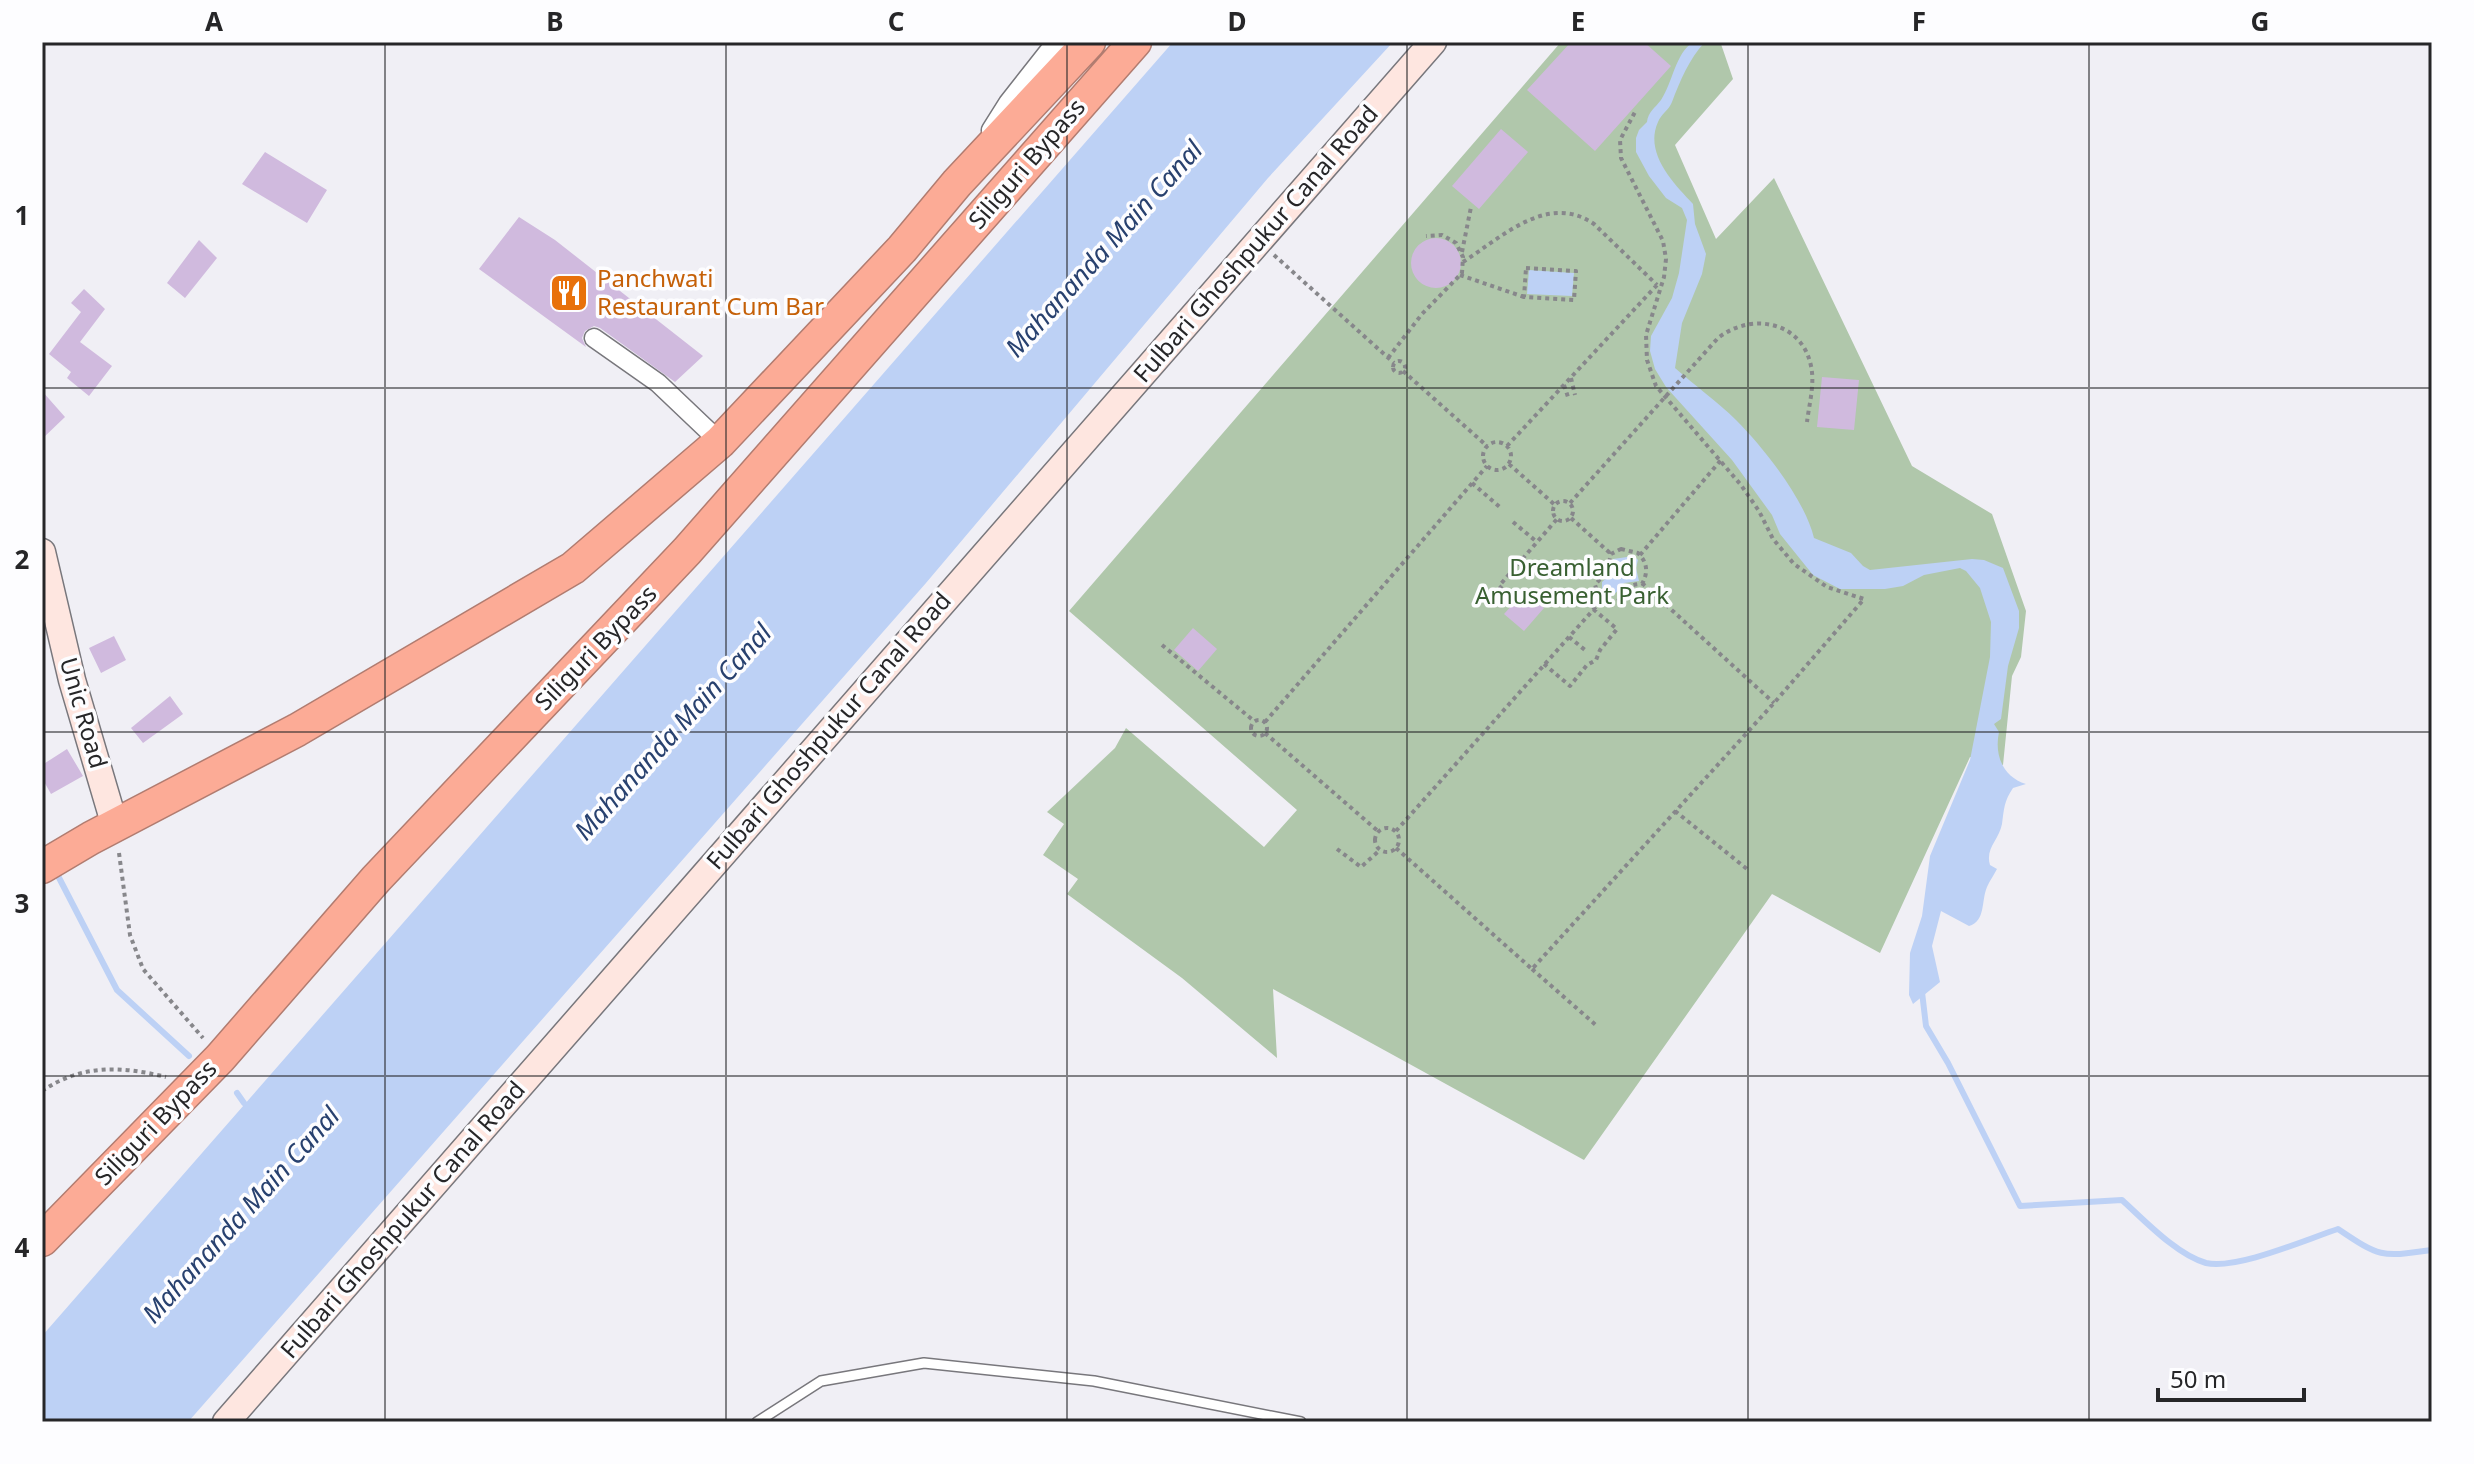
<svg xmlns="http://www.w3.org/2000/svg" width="2474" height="1464" viewBox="0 0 2474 1464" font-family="'Noto Sans',sans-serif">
	<rect width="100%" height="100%" fill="#f0eff5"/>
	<path fill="#b0c7ab" d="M 1561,42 L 1716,42 L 1721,44 L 1733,79 L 1675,145 L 1716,239 L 1774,178 L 1912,466 L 1992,514 L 2026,611 L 2021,657 L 2012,676 L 2003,765 L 1970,757 L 1880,953 L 1772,894 L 1584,1160 L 1273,989 L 1277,1058 L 1182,978 L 1067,894 L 1078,879 L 1043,855 L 1064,824 L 1047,812 L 1115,748 L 1126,728 L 1264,847 L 1297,810 L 1069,611 Z"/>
	<path fill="#bdd1f5" d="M 1173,42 L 1393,42 L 1268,178 L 926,583 L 188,1422 L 42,1422 L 42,1336 Z
		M 1693,42 L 1705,42 C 1689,59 1680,81 1672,102 C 1669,110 1661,114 1658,122 C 1644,153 1673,183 1693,204 L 1695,224 L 1706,254 L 1702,274 L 1682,323 L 1675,368 C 1695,386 1717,401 1736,420 C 1764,448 1805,500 1814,538 L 1851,553 L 1863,566 L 1870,570 L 1972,559 L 1984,560 L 2003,568 L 2019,611 L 2019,628 L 2008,666 L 2001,719 L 1994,724 L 1999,732 C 1994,755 2003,777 2026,784 L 2013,788 C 2004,801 2004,809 2002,824 C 1999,840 1985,848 1990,865 L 1997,869 C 1994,875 1990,880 1987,887 C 1981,901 1986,921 1969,926 L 1941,911 L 1932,946 L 1940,982 L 1913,1004 L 1909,995 L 1910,953 L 1922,916 L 1930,856 L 1970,760 L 1990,657 L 1991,622 L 1980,588 L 1966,571 L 1960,568 L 1924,575 L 1903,586 L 1885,589 L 1840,589 L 1813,575 L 1780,534 L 1772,515 L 1732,460 L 1666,387 L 1655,369 L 1650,351 L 1651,336 L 1672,298 L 1679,273 L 1687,220 L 1682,208 L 1666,198 L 1649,176 L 1636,152 L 1636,138 L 1639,130 L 1647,122 C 1648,112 1655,108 1661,100 C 1673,82 1675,54 1693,42 Z
		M 1529,270 L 1574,273 L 1572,296 L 1527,294 Z
		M 1634,556 L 1638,560 L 1636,568 L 1639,581 L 1624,583 L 1613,596 L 1605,595 L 1602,592 L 1602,582 L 1612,573 L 1613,559 Z"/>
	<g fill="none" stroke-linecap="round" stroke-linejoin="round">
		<path stroke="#bdd1f5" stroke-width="6" d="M 55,870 L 117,990 L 189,1056
			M 1922,992 L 1926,1026 L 1948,1063 L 2020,1206 L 2122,1200 C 2144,1220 2177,1255 2206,1263 C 2237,1270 2307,1239 2338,1229 C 2381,1258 2381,1257 2432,1250
			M 237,1093 L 244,1103"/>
	</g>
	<path fill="#d0bade" d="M 1571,42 L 1644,42 L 1671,66 L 1595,151 L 1527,90 Z
		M 1501,129 L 1528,152 L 1479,209 L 1452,186 Z
		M 265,152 L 327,190 L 307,223 L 242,184 Z
		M 519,217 L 555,240 L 703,356 L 675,382 L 600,328 L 594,326 L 585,331 L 582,338 L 586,347 L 479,269 Z
		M1411 263a25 25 0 1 1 50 0a25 25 0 1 1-50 0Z
		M 199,240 L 217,258 L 185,298 L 167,283 Z
		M 84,289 L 105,309 L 80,342 L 112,366 L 89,396 L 67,378 L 71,372 L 49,354 L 81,312 L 71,303 Z
		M 1822,377 L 1859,380 L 1854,430 L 1817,427 Z
		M 42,391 L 65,417 L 42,439 Z
		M 1525,591 L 1544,608 L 1524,631 L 1504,614 Z
		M 1193,628 L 1217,649 L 1198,671 L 1174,650 Z
		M 114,636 L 126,660 L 101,673 L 89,648 Z
		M 170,696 L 183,714 L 143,743 L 131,728 Z
		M 67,749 L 83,776 L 51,794 L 42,778 L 42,765 Z"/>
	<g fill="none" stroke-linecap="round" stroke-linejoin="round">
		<g stroke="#78777c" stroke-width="12">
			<path id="lane" d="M 757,1422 L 821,1381 L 924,1363 L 1094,1381 L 1301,1422"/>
		</g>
		<g stroke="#78777c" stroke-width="21">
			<path id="street" d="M 991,130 L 1008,103 L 1056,42
				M 594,338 L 658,383 L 720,442"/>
		</g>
		<g stroke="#78777c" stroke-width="29">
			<path id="secondary" d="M 42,552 L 72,680 L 115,826
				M 226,1422 L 1433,42"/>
		</g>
		<g stroke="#b17c70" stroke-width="35">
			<path id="highway" d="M 42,867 L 91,838 L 297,730 L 573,568 L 720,442 L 902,249 L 957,183 L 1089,42
				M 42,1240 L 220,1058 L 376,879 L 687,551 L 1135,42"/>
		</g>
		<path stroke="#87878b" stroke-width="4" stroke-dasharray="4 4" stroke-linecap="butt" d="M 1462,252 L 1471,207
			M 1274,255 L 1394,363
			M 1463,262 C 1502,237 1548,192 1594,224 L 1657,285
			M 1526,268 L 1576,271 L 1574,300 L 1524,297 Z
			M 1460,275 L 1524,297
			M 1388,358 L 1422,314 L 1462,273 L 1463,257 L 1456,243 L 1442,235 L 1426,236
			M1393 367a6 6 0 1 1 12 0a6 6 0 1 1-12 0Z
			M 1403,371 L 1487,446
			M 1571,378 L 1575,395
			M 1564,385 L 1568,397
			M1483 456a14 14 0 1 1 28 0a14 14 0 1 1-28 0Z
			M 1507,446 L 1657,285
			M 1509,464 L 1555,505
			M 1472,483 L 1502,509
			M1553 511a10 10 0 1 1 20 0a10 10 0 1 1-20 0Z
			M 1570,503 L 1718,338 C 1751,312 1802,321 1811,366 C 1815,384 1809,405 1807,422
			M 1571,518 L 1611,554
			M 1513,522 L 1537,542
			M 1621,549 L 1638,553 C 1648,563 1648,573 1642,584 C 1630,584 1624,589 1620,600 L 1610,603 L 1600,598 L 1595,585 L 1607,571 L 1611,554 Z
			M 1640,555 L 1721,460
			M 1642,583 L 1774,703
			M 1508,594 L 1499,586 L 1557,519
			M 1569,637 L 1585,650
			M 1162,645 L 1254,721
			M 1544,664 L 1570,686 L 1587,665 L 1596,660 L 1600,650 L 1617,629 L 1593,609
			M1251 728a8 8 0 1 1 16 0a8 8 0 1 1-16 0Z
			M 1265,722 L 1487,466
			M 1265,733 L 1379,832
			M 1675,811 L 1747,869
			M1375 840a12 12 0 1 1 24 0a12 12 0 1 1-24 0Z
			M 1396,831 L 1602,600
			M 1396,848 L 1532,969 L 1774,703 L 1864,599 L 1827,587 L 1794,564 L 1773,539 L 1759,511 L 1741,485 L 1656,386 L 1647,360 L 1646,335 L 1664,277 L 1666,259 L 1663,241 L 1621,158 L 1620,140 L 1635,112
			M 1337,849 L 1361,867 L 1380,850
			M 119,853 L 130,935 L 143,969 L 203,1038
			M 1532,969 L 1597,1026
			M 42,1091 C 82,1064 121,1066 166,1077"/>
		<use href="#lane" stroke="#fff" stroke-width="9"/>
		<use href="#street" stroke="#fff" stroke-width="18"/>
		<use href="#secondary" stroke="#fee6e0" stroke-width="26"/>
		<use href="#highway" stroke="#fcab96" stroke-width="32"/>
	</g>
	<path fill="none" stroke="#262628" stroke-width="2" stroke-opacity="0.55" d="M 385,42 L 385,1422M 726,42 L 726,1422M 1067,42 L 1067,1422M 1407,42 L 1407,1422M 1748,42 L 1748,1422M 2089,42 L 2089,1422M 42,388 L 2432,388M 42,732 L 2432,732M 42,1076 L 2432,1076"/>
	<defs>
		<g id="restaurant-square" transform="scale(2)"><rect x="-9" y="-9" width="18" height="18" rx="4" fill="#e8710a" stroke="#fdfdff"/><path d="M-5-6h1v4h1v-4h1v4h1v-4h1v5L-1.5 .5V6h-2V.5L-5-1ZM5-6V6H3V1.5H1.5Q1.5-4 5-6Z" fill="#fff"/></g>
	</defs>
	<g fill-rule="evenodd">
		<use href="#restaurant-square" x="569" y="293"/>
	</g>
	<g text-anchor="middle" stroke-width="7" stroke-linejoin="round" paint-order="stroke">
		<g font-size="24" fill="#262628" stroke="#fdfdff">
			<text transform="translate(1027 164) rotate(-49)" y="8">Siliguri Bypass</text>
			<text transform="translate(1256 244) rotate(-49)" y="8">Fulbari Ghoshpukur Canal Road</text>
			<text transform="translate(596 648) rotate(-46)" y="8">Siliguri Bypass</text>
			<text transform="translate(83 713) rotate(74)" y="8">Unic Road</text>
			<text transform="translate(829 731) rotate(-49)" y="8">Fulbari Ghoshpukur Canal Road</text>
			<text transform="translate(156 1123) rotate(-46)" y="8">Siliguri Bypass</text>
			<text transform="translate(403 1220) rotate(-49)" y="8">Fulbari Ghoshpukur Canal Road</text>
		</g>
		<g font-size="24" fill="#c56008" stroke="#fdfdff" text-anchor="start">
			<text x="597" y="287">Panchwati<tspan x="597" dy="28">Restaurant Cum Bar</tspan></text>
		</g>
		<g font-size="24" fill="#396032" stroke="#fdfdff">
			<text x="1572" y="576">Dreamland<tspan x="1572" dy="28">Amusement Park</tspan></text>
		</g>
		<g font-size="26" font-style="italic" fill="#28416f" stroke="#fdfdff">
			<text transform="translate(1104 249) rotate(-48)" y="9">Mahananda Main Canal</text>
			<text transform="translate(673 732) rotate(-48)" y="9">Mahananda Main Canal</text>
			<text transform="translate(241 1215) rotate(-48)" y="9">Mahananda Main Canal</text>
		</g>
	</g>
	<rect width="2474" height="1464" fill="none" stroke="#fdfdff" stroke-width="88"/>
	<path d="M2158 1388v12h146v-12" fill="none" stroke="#262628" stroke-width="4"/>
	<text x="2170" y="1388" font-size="24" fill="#262628" stroke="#fdfdff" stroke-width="6" paint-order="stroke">50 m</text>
	<rect x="44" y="44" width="2386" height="1376" fill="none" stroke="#262628" stroke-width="3"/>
	<g font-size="26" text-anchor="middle" font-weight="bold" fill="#262628">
		<text x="214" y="31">A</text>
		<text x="555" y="31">B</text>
		<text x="896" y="31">C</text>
		<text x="1237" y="31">D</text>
		<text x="1578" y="31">E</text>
		<text x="1919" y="31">F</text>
		<text x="2260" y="31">G</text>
		<text x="22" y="225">1</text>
		<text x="22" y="569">2</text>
		<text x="22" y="913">3</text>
		<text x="22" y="1257">4</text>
	</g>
</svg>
